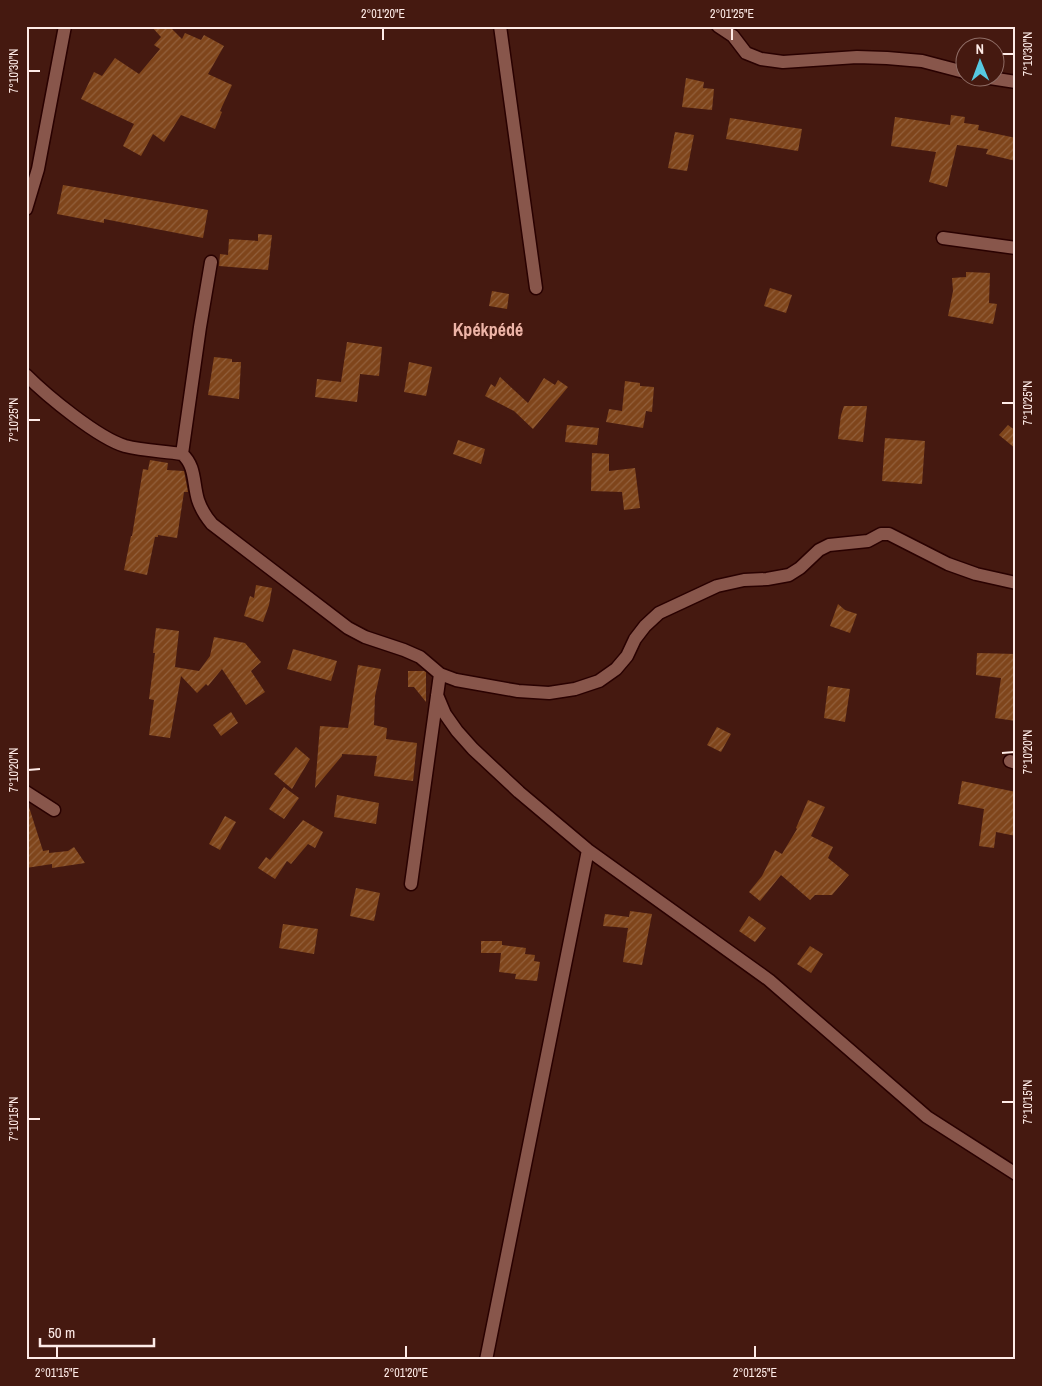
<svg xmlns="http://www.w3.org/2000/svg" width="1042" height="1386" viewBox="0 0 1042 1386" font-family="'Archivo Narrow',sans-serif">
	<defs>
		<pattern id="building-hatch" width="6" height="6" patternUnits="userSpaceOnUse" patternTransform="scale(1.25)"><rect width="6" height="6" fill="#7f451b"/><path d="M-1 1l2-2M0 6l6-6M5 7l2-2" fill="none" stroke="#92603c"/></pattern>
	</defs>
	<rect width="100%" height="100%" fill="#451910"/>
	<path fill="url(#building-hatch)" d="M 151,26 L 169,26 L 182,39 L 185,33 L 201,40 L 204,35 L 224,46 L 208,74 L 232,85 L 220,111 L 222,112 L 215,129 L 181,115 L 164,142 L 153,134 L 141,156 L 123,146 L 134,124 L 81,99 L 94,72 L 102,76 L 115,58 L 139,74 L 160,49 L 154,45 L 161,37 Z
		M 686,78 L 704,82 L 703,88 L 714,89 L 712,110 L 682,107 Z
		M 951,115 L 965,117 L 964,123 L 979,125 L 978,130 L 1016,138 L 1016,161 L 986,154 L 988,149 L 957,145 L 947,187 L 929,182 L 936,152 L 891,146 L 895,117 L 950,125 Z
		M 730,118 L 802,129 L 798,151 L 726,139 Z
		M 675,132 L 694,135 L 687,171 L 668,168 Z
		M 63,185 L 208,210 L 203,238 L 104,219 L 104,223 L 57,214 Z
		M 258,234 L 272,235 L 268,270 L 219,266 L 220,254 L 228,255 L 229,239 L 258,241 Z
		M 966,272 L 990,273 L 989,303 L 997,304 L 993,324 L 948,316 L 953,291 L 952,278 L 966,277 Z
		M 770,288 L 792,295 L 786,313 L 764,306 Z
		M 492,291 L 509,294 L 507,309 L 489,306 Z
		M 347,342 L 382,347 L 379,376 L 360,374 L 357,402 L 315,397 L 317,379 L 341,382 Z
		M 214,357 L 232,359 L 232,362 L 241,362 L 239,399 L 208,395 Z
		M 409,362 L 432,367 L 426,396 L 404,392 Z
		M 500,377 L 528,403 L 544,378 L 555,385 L 558,380 L 568,387 L 533,429 L 514,411 L 485,396 L 491,384 L 495,387 Z
		M 625,381 L 640,383 L 640,386 L 654,387 L 652,412 L 646,411 L 643,428 L 606,422 L 609,409 L 622,411 Z
		M 844,406 L 867,406 L 863,442 L 838,439 L 841,415 Z
		M 567,425 L 599,428 L 597,445 L 565,442 Z
		M 1008,425 L 1016,431 L 1016,449 L 999,435 Z
		M 885,438 L 925,441 L 922,484 L 882,481 Z
		M 458,440 L 485,449 L 481,464 L 453,454 Z
		M 592,453 L 609,454 L 609,471 L 635,468 L 640,508 L 624,510 L 622,492 L 591,491 Z
		M 150,460 L 168,463 L 167,470 L 184,471 L 188,492 L 184,492 L 177,538 L 158,535 L 158,537 L 155,537 L 147,575 L 124,570 L 131,536 L 132,536 L 143,469 L 148,470 Z
		M 256,585 L 272,588 L 269,605 L 263,622 L 244,616 L 250,596 L 254,598 Z
		M 838,604 L 845,610 L 857,614 L 850,633 L 830,626 Z
		M 156,628 L 179,631 L 175,667 L 199,671 L 210,656 L 214,637 L 245,643 L 261,662 L 251,671 L 265,692 L 246,705 L 222,669 L 208,686 L 206,684 L 197,693 L 181,676 L 170,738 L 149,735 L 154,700 L 149,699 L 155,653 L 153,653 Z
		M 293,649 L 337,661 L 331,681 L 287,669 Z
		M 977,653 L 1016,654 L 1016,721 L 995,718 L 1001,678 L 976,675 Z
		M 358,665 L 381,669 L 375,696 L 374,725 L 387,728 L 386,739 L 417,743 L 413,781 L 374,776 L 377,756 L 342,754 L 342,756 L 315,788 L 320,726 L 348,728 Z
		M 408,671 L 424,671 L 426,672 L 426,702 L 414,687 L 408,687 Z
		M 828,686 L 850,689 L 845,722 L 824,718 Z
		M 231,712 L 238,723 L 221,736 L 213,725 Z
		M 717,727 L 731,734 L 721,752 L 707,745 Z
		M 296,747 L 310,759 L 292,789 L 274,774 Z
		M 962,781 L 1016,792 L 1016,836 L 996,832 L 994,848 L 979,846 L 984,809 L 958,804 Z
		M 284,787 L 299,798 L 284,819 L 269,809 Z
		M 337,795 L 379,803 L 376,824 L 334,817 Z
		M 808,800 L 825,807 L 811,836 L 833,847 L 828,858 L 849,875 L 832,895 L 815,895 L 810,900 L 781,875 L 760,901 L 749,892 L 762,876 L 775,850 L 782,854 L 797,829 L 796,828 Z
		M 26,807 L 29,807 L 43,851 L 49,850 L 49,853 L 68,851 L 74,847 L 85,863 L 52,868 L 52,864 L 26,868 Z
		M 225,816 L 236,822 L 220,850 L 209,844 Z
		M 303,820 L 323,832 L 315,848 L 308,844 L 291,864 L 287,861 L 275,879 L 258,868 L 266,857 L 270,860 Z
		M 356,888 L 380,893 L 374,921 L 350,916 Z
		M 630,911 L 652,914 L 642,965 L 623,962 L 628,928 L 603,926 L 605,914 L 629,917 Z
		M 749,916 L 766,928 L 755,942 L 739,931 Z
		M 283,924 L 318,929 L 314,954 L 279,948 Z
		M 481,941 L 502,941 L 502,945 L 526,948 L 525,954 L 535,955 L 534,961 L 540,962 L 537,981 L 515,979 L 516,974 L 499,972 L 501,953 L 481,953 Z
		M 810,946 L 823,954 L 811,973 L 797,964 Z"/>
	<g fill="none" stroke-linecap="round" stroke-linejoin="round">
		<g stroke="#290100" stroke-width="15">
			<path id="street" d="M 500,26 L 536,288
				M 718,26 L 733,36 L 746,53 L 761,59 L 783,62 L 857,57 L 887,58 L 922,61 L 964,72
				M 990,78 L 1016,82
				M 26,209 L 38,169 L 65,26
				M 943,238 L 1016,248
				M 26,375 C 47,396 98,438 125,446 C 144,451 164,451 182,454 C 196,466 193,484 198,500 C 201,509 206,517 212,524 L 348,628 L 365,637 L 404,650 L 420,657 L 440,674 L 456,680 L 518,691 L 549,693 L 575,689 L 599,681 L 616,669 L 627,656 L 635,639 L 645,626 L 659,613 L 717,586 L 744,580 L 767,579 L 789,575 L 800,568 L 819,550 L 829,545 L 868,541 L 881,534 L 889,534 L 948,564 L 976,574 L 1016,583
				M 182,454 L 200,327 L 211,262
				M 437,695 L 445,714 L 457,731 L 473,749 L 519,792 L 588,850 L 769,980 L 927,1117 L 1016,1174
				M 1010,761 L 1016,763
				M 26,792 L 54,810
				M 411,884 L 440,674
				M 486,1360 L 588,850"/>
		</g>
		<use href="#street" stroke="#88564b" stroke-width="12"/>
	</g>
	<path fill="none" stroke="#feebe7" stroke-width="2" d="M 383,28 L 383,40M 732,28 L 732,40M 1002,54 L 1014,54M 28,71 L 40,71M 1002,403 L 1014,403M 28,420 L 40,420M 1002,753 L 1014,752M 28,770 L 40,769M 1002,1102 L 1014,1102M 28,1119 L 40,1119M 57,1346 L 57,1358M 406,1346 L 406,1358M 755,1346 L 755,1358"/>
	<g text-anchor="middle" stroke-width="5" stroke-linejoin="round" paint-order="stroke">
		<g font-size="18" font-weight="bold" fill="#edb4a7" stroke="#451910">
			<text x="488" y="336">Kpékpédé</text>
		</g>
	</g>
	<rect width="1042" height="1386" fill="none" stroke="#451910" stroke-width="55"/>
	<g transform="translate(980 62) rotate(359)"><circle r="24" fill="#451910" stroke="#8f6d66"/>
	<path d="M0-4L9 19L0 12L-9 19Z" fill="#56c9e1"/>
	<text y="-8" font-size="14" font-weight="bold" text-anchor="middle" fill="#feebe7">N</text>
	</g>
	<path d="M40 1338v8h114v-8" fill="none" stroke="#feebe7" stroke-width="2.5"/>
	<text x="48" y="1338" font-size="15" fill="#feebe7" stroke="#451910" stroke-width="4" paint-order="stroke">50 m</text>
	<rect x="28" y="28" width="986" height="1330" fill="none" stroke="#feebe7" stroke-width="2"/>
	<g font-size="12" text-anchor="middle" fill="#feebe7">
		<text x="383" y="18">2°01'20"E</text>
		<text x="732" y="18">2°01'25"E</text>
		<text transform="translate(1028 54) rotate(-90)" y="4">7°10'30"N</text>
		<text transform="translate(14 71) rotate(-90)" y="4">7°10'30"N</text>
		<text transform="translate(1028 403) rotate(-90)" y="4">7°10'25"N</text>
		<text transform="translate(14 420) rotate(-90)" y="4">7°10'25"N</text>
		<text transform="translate(1028 752) rotate(-90)" y="4">7°10'20"N</text>
		<text transform="translate(14 770) rotate(-90)" y="4">7°10'20"N</text>
		<text transform="translate(1028 1102) rotate(-90)" y="4">7°10'15"N</text>
		<text transform="translate(14 1119) rotate(-90)" y="4">7°10'15"N</text>
		<text x="57" y="1377">2°01'15"E</text>
		<text x="406" y="1377">2°01'20"E</text>
		<text x="755" y="1377">2°01'25"E</text>
	</g>
</svg>
